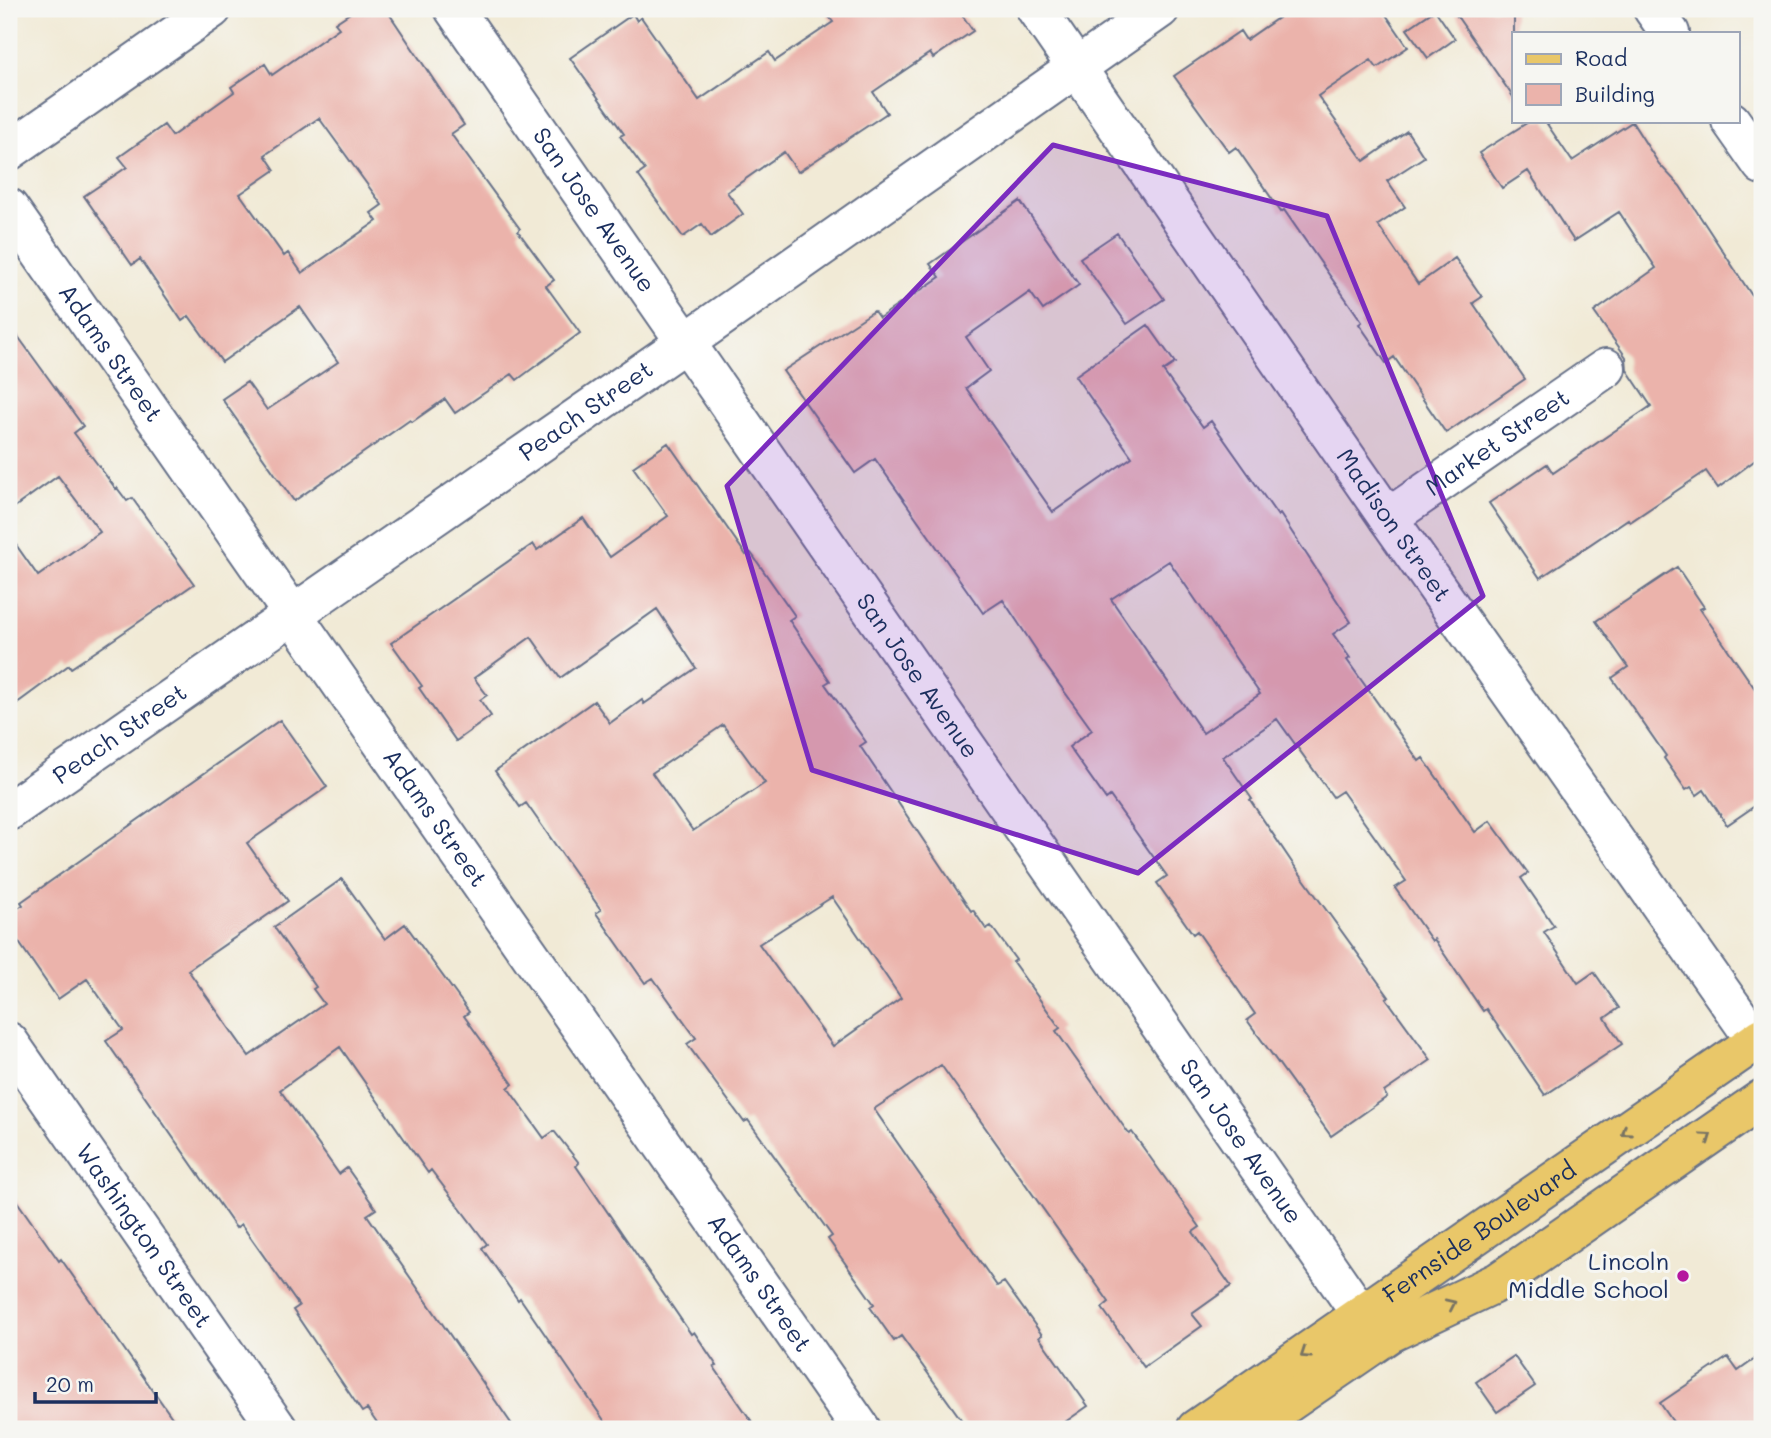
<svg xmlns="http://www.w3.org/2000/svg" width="1771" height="1438" viewBox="0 0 1771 1438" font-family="Mali,sans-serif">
	<rect width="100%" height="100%" fill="#f6f6f2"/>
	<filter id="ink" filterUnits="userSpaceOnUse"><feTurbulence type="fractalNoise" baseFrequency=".0143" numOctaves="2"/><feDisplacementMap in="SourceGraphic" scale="14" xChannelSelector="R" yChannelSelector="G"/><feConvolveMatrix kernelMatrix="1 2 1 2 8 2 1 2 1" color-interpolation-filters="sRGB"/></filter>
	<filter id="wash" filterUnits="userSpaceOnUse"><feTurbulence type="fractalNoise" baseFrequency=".00686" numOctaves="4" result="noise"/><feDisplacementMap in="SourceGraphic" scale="28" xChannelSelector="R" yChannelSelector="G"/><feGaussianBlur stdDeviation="1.57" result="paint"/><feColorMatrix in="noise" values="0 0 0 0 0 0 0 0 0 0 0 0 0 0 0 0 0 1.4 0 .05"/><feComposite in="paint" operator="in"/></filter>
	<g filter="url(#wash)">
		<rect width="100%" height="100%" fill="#f1ead6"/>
		<g id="blocks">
			<path fill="#ebb3ab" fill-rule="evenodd" d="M 356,9 L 386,9 L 464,125 L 451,134 L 520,229 L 518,231 L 554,280 L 546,286 L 580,333 L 517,380 L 512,374 L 455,413 L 445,399 L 412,422 L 410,420 L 294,501 L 222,399 L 247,382 L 267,410 L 338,362 L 300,307 L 222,362 L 189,316 L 182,321 L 140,259 L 132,265 L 84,196 L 127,167 L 119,157 L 164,125 L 172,136 L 234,92 L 231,87 L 265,64 L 272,75 L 339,28 L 335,23 ZM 319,118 L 382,205 L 371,213 L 377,221 L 302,273 L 288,253 L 284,256 L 240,194 L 275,170 L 265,155 Z
				M 823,9 L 958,9 L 973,31 L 933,58 L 930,53 L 873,92 L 887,113 L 798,172 L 784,152 L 727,192 L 743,214 L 711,237 L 702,224 L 683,237 L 638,175 L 645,170 L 620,136 L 624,134 L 570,58 L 633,14 L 637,21 L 641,17 L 699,100 L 769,52 L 775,61 L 833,22 Z
				M 1291,9 L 1382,9 L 1408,47 L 1377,68 L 1371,60 L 1318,96 L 1364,161 L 1407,131 L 1424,157 L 1387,181 L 1405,207 L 1378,225 L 1418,284 L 1455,258 L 1482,297 L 1473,303 L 1525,379 L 1446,433 L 1394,357 L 1386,363 L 1359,324 L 1362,322 L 1284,210 L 1281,212 L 1236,147 L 1229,152 L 1174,76 L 1240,31 L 1246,40 Z
				M 1452,9 L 1514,9 L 1514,98 Z
				M 1435,10 L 1455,39 L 1428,58 L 1407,29 Z
				M 1530,121 L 1545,121 L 1572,161 L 1632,122 L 1659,164 L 1680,186 L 1762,311 L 1762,455 L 1718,488 L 1706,471 L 1630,522 L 1628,519 L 1540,578 L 1489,503 L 1547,464 L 1553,473 L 1651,406 L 1627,370 L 1626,357 L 1594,312 L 1656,268 L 1619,212 L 1574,241 L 1528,171 L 1502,188 L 1479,153 Z
				M 1020,201 L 1079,285 L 1043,310 L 1030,292 L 966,337 L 989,371 L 966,388 L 1053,512 L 1132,457 L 1075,376 L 1148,325 L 1175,363 L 1163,371 L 1203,427 L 1211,421 L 1278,516 L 1280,514 L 1351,622 L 1333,634 L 1350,658 L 1347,660 L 1419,761 L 1423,758 L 1475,832 L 1490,821 L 1528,873 L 1521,878 L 1554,926 L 1544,932 L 1578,983 L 1594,972 L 1619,1008 L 1605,1018 L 1622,1044 L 1545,1095 L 1486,1009 L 1483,1011 L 1434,939 L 1432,941 L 1395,888 L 1406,881 L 1342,791 L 1333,797 L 1277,719 L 1223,757 L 1252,799 L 1250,800 L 1293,864 L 1389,997 L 1386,998 L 1431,1060 L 1384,1092 L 1387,1097 L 1331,1136 L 1247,1020 L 1255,1014 L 1197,931 L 1193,934 L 1157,883 L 1167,876 L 1110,796 L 1106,799 L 1069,747 L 1092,730 L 1036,652 L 1037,651 L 1003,600 L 983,613 L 875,459 L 855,473 L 783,371 L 874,311 L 879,318 L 940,277 L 930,264 ZM 1169,561 L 1260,694 L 1203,733 L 1111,599 Z
				M 1117,233 L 1164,299 L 1127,324 L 1080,258 Z
				M 9,324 L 83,426 L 74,433 L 116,489 L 117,488 L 127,501 L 132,498 L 194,584 L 101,648 L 71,668 L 69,665 L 9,709 L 9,535 L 38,576 L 100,532 L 58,476 L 9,511 Z
				M 668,443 L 746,555 L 751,553 L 795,616 L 789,620 L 830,681 L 825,684 L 866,742 L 860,746 L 971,911 L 973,910 L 986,929 L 991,926 L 1016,960 L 1013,962 L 1060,1028 L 1056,1031 L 1129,1134 L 1132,1132 L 1200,1227 L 1193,1232 L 1231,1286 L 1192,1314 L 1202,1326 L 1144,1367 L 1102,1308 L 1109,1302 L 941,1065 L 874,1109 L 997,1286 L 1004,1282 L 1042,1335 L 1039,1337 L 1088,1406 L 1055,1429 L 968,1429 L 901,1336 L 894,1341 L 870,1307 L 874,1304 L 828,1239 L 832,1236 L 748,1120 L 744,1122 L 687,1044 L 696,1038 L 653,978 L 645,983 L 596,913 L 601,910 L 526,803 L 520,807 L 495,771 L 594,701 L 610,723 L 642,700 L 644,704 L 696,668 L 657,609 L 560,678 L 531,637 L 474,678 L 487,695 L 480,700 L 491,716 L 456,741 L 419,688 L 422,686 L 391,643 L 533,544 L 537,550 L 583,518 L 610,557 L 668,516 L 633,467 ZM 723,725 L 765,783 L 693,831 L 652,773 ZM 832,897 L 901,998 L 833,1046 L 759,944 Z
				M 1677,567 L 1704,607 L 1700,609 L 1762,699 L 1762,801 L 1727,825 L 1704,790 L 1697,795 L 1691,787 L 1686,790 L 1664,758 L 1666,756 L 1612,678 L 1628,667 L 1596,621 Z
				M 280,720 L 327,787 L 247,843 L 288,901 L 188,970 L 249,1056 L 324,1004 L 313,989 L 316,987 L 274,927 L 342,879 L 385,939 L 405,924 L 469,1012 L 464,1016 L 513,1084 L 508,1088 L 544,1138 L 554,1131 L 579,1163 L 576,1166 L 691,1334 L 694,1332 L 717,1366 L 714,1367 L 757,1429 L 610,1429 L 520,1298 L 518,1300 L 482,1248 L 487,1244 L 431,1170 L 428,1173 L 340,1047 L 280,1090 L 339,1174 L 347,1168 L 376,1209 L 367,1215 L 515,1429 L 381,1429 L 367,1409 L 362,1412 L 293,1310 L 299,1306 L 241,1224 L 236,1228 L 106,1041 L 123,1030 L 87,979 L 58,999 L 9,928 L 9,913 L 23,905 L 21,902 Z
				M 9,1190 L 59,1261 L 61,1259 L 180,1429 L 9,1429 Z
				M 1762,1354 L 1762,1429 L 1678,1429 L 1660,1403 L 1728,1357 L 1738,1371 Z
				M 1514,1356 L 1535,1386 L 1497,1412 L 1476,1382 Z"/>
		</g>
	</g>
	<g filter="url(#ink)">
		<use href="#blocks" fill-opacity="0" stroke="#667088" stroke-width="2"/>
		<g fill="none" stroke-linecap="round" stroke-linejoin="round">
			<g stroke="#667088" stroke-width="42">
				<g id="minor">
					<path id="s1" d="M 454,9 L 1362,1316 L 1388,1332"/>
					<path id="s2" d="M 1036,9 L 1388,518 L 1756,1041"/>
					<path d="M 1653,9 L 1670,33"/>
					<path d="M 1731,121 L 1762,165"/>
					<path d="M 9,151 L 212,9"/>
					<path id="s3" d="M 9,208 L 861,1429"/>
					<path id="s4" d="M 1388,518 L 1606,368"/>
					<path id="s5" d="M 9,811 L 686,342 L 1160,9"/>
					<path id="s6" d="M 9,1042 L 278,1429"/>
				</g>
			</g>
			<g stroke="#667088" stroke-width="42">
				<g id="major">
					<path id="s7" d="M 1196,1429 L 1762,1037"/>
					<path d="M 1250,1429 L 1390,1333 L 1498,1282 L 1762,1099"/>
				</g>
			</g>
			<use href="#minor" stroke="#fff" stroke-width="38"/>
			<use href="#major" stroke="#e9c769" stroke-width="38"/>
		</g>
		<defs><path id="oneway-chevron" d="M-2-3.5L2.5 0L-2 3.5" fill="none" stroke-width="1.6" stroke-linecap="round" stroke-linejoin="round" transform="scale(1.75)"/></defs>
		<g stroke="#787363">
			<use href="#oneway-chevron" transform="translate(1626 1132) rotate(145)"/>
			<use href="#oneway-chevron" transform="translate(1707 1137) rotate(-35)"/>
			<use href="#oneway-chevron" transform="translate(1451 1304) rotate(-25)"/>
			<use href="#oneway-chevron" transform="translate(1305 1354) rotate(146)"/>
		</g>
	</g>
	<path fill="#7b2cbf" fill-opacity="0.2" stroke="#7b2cbf" stroke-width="5" stroke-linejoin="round" d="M 1053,145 L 1327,216 L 1483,596 L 1138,873 L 812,770 L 727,486 Z"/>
	<circle fill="#b5179e" stroke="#f6f6f2" stroke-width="2.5" cx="1683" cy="1276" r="7"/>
	<g text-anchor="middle" stroke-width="6" stroke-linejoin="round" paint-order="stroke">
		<g font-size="24" fill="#1b2f5e" stroke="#f6f6f2">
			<text dy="8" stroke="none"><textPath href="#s1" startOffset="245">San Jose Avenue</textPath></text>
			<text dy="8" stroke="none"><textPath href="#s3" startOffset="177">Adams Street</textPath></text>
			<text dy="8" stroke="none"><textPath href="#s5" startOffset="702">Peach Street</textPath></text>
			<text dy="8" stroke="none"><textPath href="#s4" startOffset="133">Market Street</textPath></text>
			<text dy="8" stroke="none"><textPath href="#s2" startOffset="628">Madison Street</textPath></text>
			<text dy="8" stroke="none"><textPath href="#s1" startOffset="812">San Jose Avenue</textPath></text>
			<text dy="8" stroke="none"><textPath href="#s5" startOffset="135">Peach Street</textPath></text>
			<text dy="8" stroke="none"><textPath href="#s3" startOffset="744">Adams Street</textPath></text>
			<text dy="8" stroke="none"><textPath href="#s1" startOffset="1379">San Jose Avenue</textPath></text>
			<text dy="8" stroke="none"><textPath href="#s7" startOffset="345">Fernside Boulevard</textPath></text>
			<text dy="8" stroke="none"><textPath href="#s6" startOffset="236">Washington Street</textPath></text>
			<text dy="8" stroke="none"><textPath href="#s3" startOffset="1311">Adams Street</textPath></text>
		</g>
		<g font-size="24" fill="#1b2f5e" stroke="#f6f6f2" text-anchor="end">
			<text x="1669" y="1270">Lincoln<tspan x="1669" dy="28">Middle School</tspan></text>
		</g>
	</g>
	<rect width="1771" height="1438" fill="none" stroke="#f6f6f2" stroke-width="35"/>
	<rect x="1512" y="32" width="228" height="91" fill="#f6f6f2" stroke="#9ea6b7" stroke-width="2"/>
	<rect x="1526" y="54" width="35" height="10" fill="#e9c769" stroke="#9ea6b7" stroke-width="2"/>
	<text x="1575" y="66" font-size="21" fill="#1b2f5e">Road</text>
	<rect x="1526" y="84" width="35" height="21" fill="#ebb3ab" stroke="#9ea6b7" stroke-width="2"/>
	<text x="1575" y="102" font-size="21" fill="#1b2f5e">Building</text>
	<path d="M35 1392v10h121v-10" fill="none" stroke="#1b2f5e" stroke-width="3.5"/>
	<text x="46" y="1392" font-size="21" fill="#1b2f5e" stroke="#f6f6f2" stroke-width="5" paint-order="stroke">20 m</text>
</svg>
